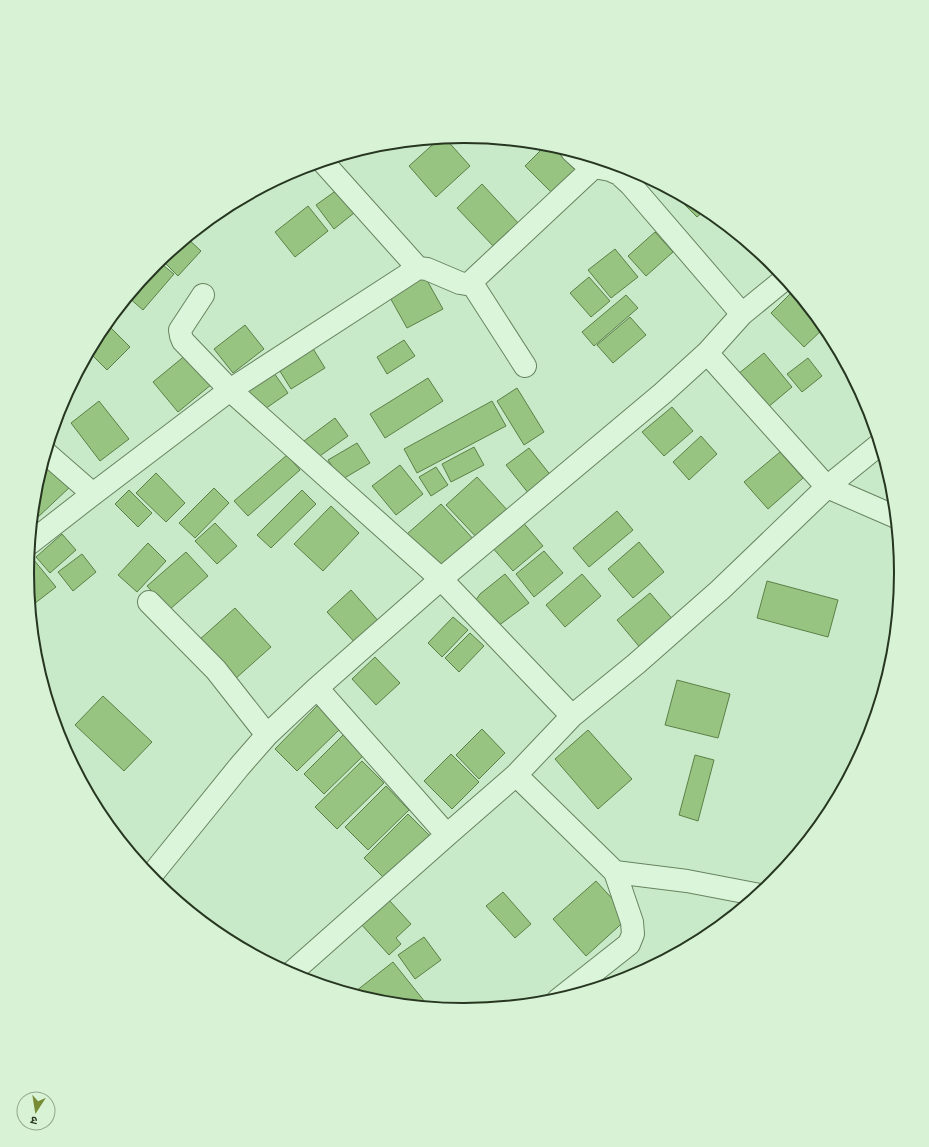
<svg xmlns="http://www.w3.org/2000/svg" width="929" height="1147" viewBox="0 0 929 1147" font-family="Merriweather,'Noto Sans Devanagari',serif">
	<rect width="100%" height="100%" fill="#c9eac8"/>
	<path fill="#98c482" stroke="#5b8047" d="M 440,138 L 445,138 L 470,166 L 436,197 L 409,166 Z
		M 547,144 L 551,145 L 575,170 L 551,192 L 525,166 Z
		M 482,184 L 520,225 L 495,248 L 457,208 Z
		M 337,190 L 354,213 L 334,229 L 316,205 Z
		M 681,195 L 706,209 L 697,217 L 678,198 Z
		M 308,206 L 328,231 L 295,257 L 275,232 Z
		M 655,232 L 673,252 L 646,276 L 628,256 Z
		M 187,238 L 201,251 L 178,276 L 161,259 Z
		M 615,249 L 638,277 L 611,298 L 588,270 Z
		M 158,261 L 174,274 L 143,310 L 128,297 Z
		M 424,275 L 443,309 L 407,328 L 388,294 Z
		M 589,277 L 610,301 L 591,317 L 570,293 Z
		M 792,292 L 825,327 L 804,347 L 771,313 Z
		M 626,295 L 638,308 L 594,346 L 582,332 Z
		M 113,316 L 116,319 L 98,336 L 101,330 Z
		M 630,317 L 646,335 L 613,363 L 597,345 Z
		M 245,325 L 264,349 L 233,373 L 214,349 Z
		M 111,328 L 130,347 L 107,370 L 89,352 L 93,346 Z
		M 404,340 L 415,356 L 387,374 L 377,357 Z
		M 312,347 L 325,368 L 291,389 L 278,368 Z
		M 764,353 L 792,387 L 767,408 L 738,374 Z
		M 187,354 L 212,384 L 178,412 L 153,382 Z
		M 808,358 L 822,376 L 802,392 L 787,374 Z
		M 274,373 L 288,393 L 262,411 L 248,391 Z
		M 428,378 L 443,401 L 385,438 L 370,414 Z
		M 517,388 L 544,432 L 524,445 L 497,401 Z
		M 99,401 L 129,439 L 100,461 L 71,423 Z
		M 492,401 L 506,426 L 417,473 L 404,449 Z
		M 672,407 L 693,431 L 664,456 L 642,432 Z
		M 335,418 L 348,436 L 317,458 L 304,441 Z
		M 701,436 L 717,454 L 689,480 L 673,462 Z
		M 357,443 L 370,463 L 341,480 L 328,460 Z
		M 474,447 L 484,465 L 451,482 L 442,464 Z
		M 529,448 L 552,477 L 529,494 L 506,465 Z
		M 780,452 L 803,478 L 768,509 L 744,482 Z
		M 287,455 L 300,470 L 248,516 L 234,501 Z
		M 400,465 L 423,494 L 396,515 L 372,486 Z
		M 52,466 L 71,486 L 37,518 L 33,514 L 35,488 L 38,479 Z
		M 436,467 L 448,485 L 431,496 L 419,477 Z
		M 156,473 L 185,503 L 166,522 L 136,493 Z
		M 477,477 L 509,512 L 479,540 L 446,505 Z
		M 214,488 L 229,503 L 195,538 L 179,523 Z
		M 129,490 L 152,513 L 138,527 L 115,504 Z
		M 302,490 L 316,504 L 271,548 L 257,535 Z
		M 441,504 L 477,543 L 443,573 L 407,534 Z
		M 331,506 L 359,533 L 323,571 L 294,544 Z
		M 617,511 L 633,530 L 589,567 L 573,548 Z
		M 521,520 L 543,546 L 513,571 L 491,546 Z
		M 215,523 L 237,546 L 217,564 L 195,541 Z
		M 62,534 L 76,550 L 50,573 L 36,557 Z
		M 639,542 L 664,572 L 633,598 L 608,569 Z
		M 148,543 L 166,561 L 137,592 L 118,575 Z
		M 544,551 L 563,573 L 534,597 L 516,574 Z
		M 186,552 L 208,576 L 169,610 L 147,586 Z
		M 29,554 L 56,587 L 30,607 L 27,573 Z
		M 82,554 L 96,572 L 73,591 L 58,572 Z
		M 505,574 L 529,603 L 498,626 L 476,600 L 480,594 Z
		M 582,574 L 601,596 L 565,627 L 546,605 Z
		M 767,581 L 838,600 L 828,637 L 757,618 Z
		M 351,590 L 381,624 L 357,645 L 327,612 Z
		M 650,593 L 675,622 L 642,650 L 617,620 Z
		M 235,608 L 271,647 L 235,679 L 199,640 Z
		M 453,617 L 468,630 L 442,657 L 428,643 Z
		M 470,633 L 484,646 L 459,672 L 445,658 Z
		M 375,657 L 400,683 L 376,705 L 352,679 Z
		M 677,680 L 730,694 L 718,738 L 665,725 Z
		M 103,696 L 152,742 L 124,771 L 75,725 Z
		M 319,704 L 342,727 L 297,771 L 275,749 Z
		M 482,729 L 505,753 L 479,779 L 456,755 Z
		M 588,730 L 632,779 L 598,809 L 555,759 Z
		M 346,732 L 367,752 L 324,794 L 304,774 Z
		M 451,754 L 479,782 L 452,809 L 424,781 Z
		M 695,755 L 714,760 L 698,821 L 679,815 Z
		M 362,761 L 384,783 L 337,829 L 315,807 Z
		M 386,786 L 409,810 L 368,850 L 345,827 Z
		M 408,814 L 430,836 L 386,880 L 364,858 Z
		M 596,881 L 629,917 L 586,956 L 553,919 Z
		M 503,892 L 531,924 L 515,938 L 486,906 Z
		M 388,899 L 411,924 L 396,938 L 401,944 L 389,955 L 360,923 Z
		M 424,937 L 441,960 L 415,979 L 398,955 Z
		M 393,962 L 425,1002 L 419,1007 L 379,1003 L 360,997 L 356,991 Z"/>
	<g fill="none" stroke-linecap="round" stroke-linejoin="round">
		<g stroke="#67845f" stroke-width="24">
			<path id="street" d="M 572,151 L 583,161 L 594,167 L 610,170 L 619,174 L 631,185 L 742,314
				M 323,162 L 418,268
				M 471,282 L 525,366
				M 203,295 L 180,330 L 181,336 L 183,341 L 230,390 L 441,579 L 572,716
				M 707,353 L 827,487 L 896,517
				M 46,453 L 93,494
				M 30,543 L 93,494 L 230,390 L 418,268 L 427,269 L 460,283 L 466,284 L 471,282 L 594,167
				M 149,602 L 216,670 L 267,735
				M 317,688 L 447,835
				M 516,775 L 615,872 L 687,881 L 760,895
				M 150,877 L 239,767 L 267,735 L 317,688 L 441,579 L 663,393 L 707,353 L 742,314 L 786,278
				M 290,974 L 447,835 L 516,775 L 572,716 L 636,664 L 720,590 L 827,487 L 880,444
				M 558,1000 L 629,944 L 633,934 L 632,922 L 615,872"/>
		</g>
		<use href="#street" stroke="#dbf5da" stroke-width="22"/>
	</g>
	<path d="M0 0H929V1147H0ZM34 573a430 430 0 1 1 860 0a430 430 0 1 1-860 0Z" fill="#d8f2d6" fill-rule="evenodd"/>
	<path fill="none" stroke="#263621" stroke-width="2" d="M34 573a430 430 0 1 1 860 0a430 430 0 1 1-860 0Z"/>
	<g transform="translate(36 1111) rotate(192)"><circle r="19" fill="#d8f2d6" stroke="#91a78e"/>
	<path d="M0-3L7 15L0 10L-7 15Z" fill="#778c35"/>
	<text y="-6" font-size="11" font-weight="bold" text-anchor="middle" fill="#263621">उ</text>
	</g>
</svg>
